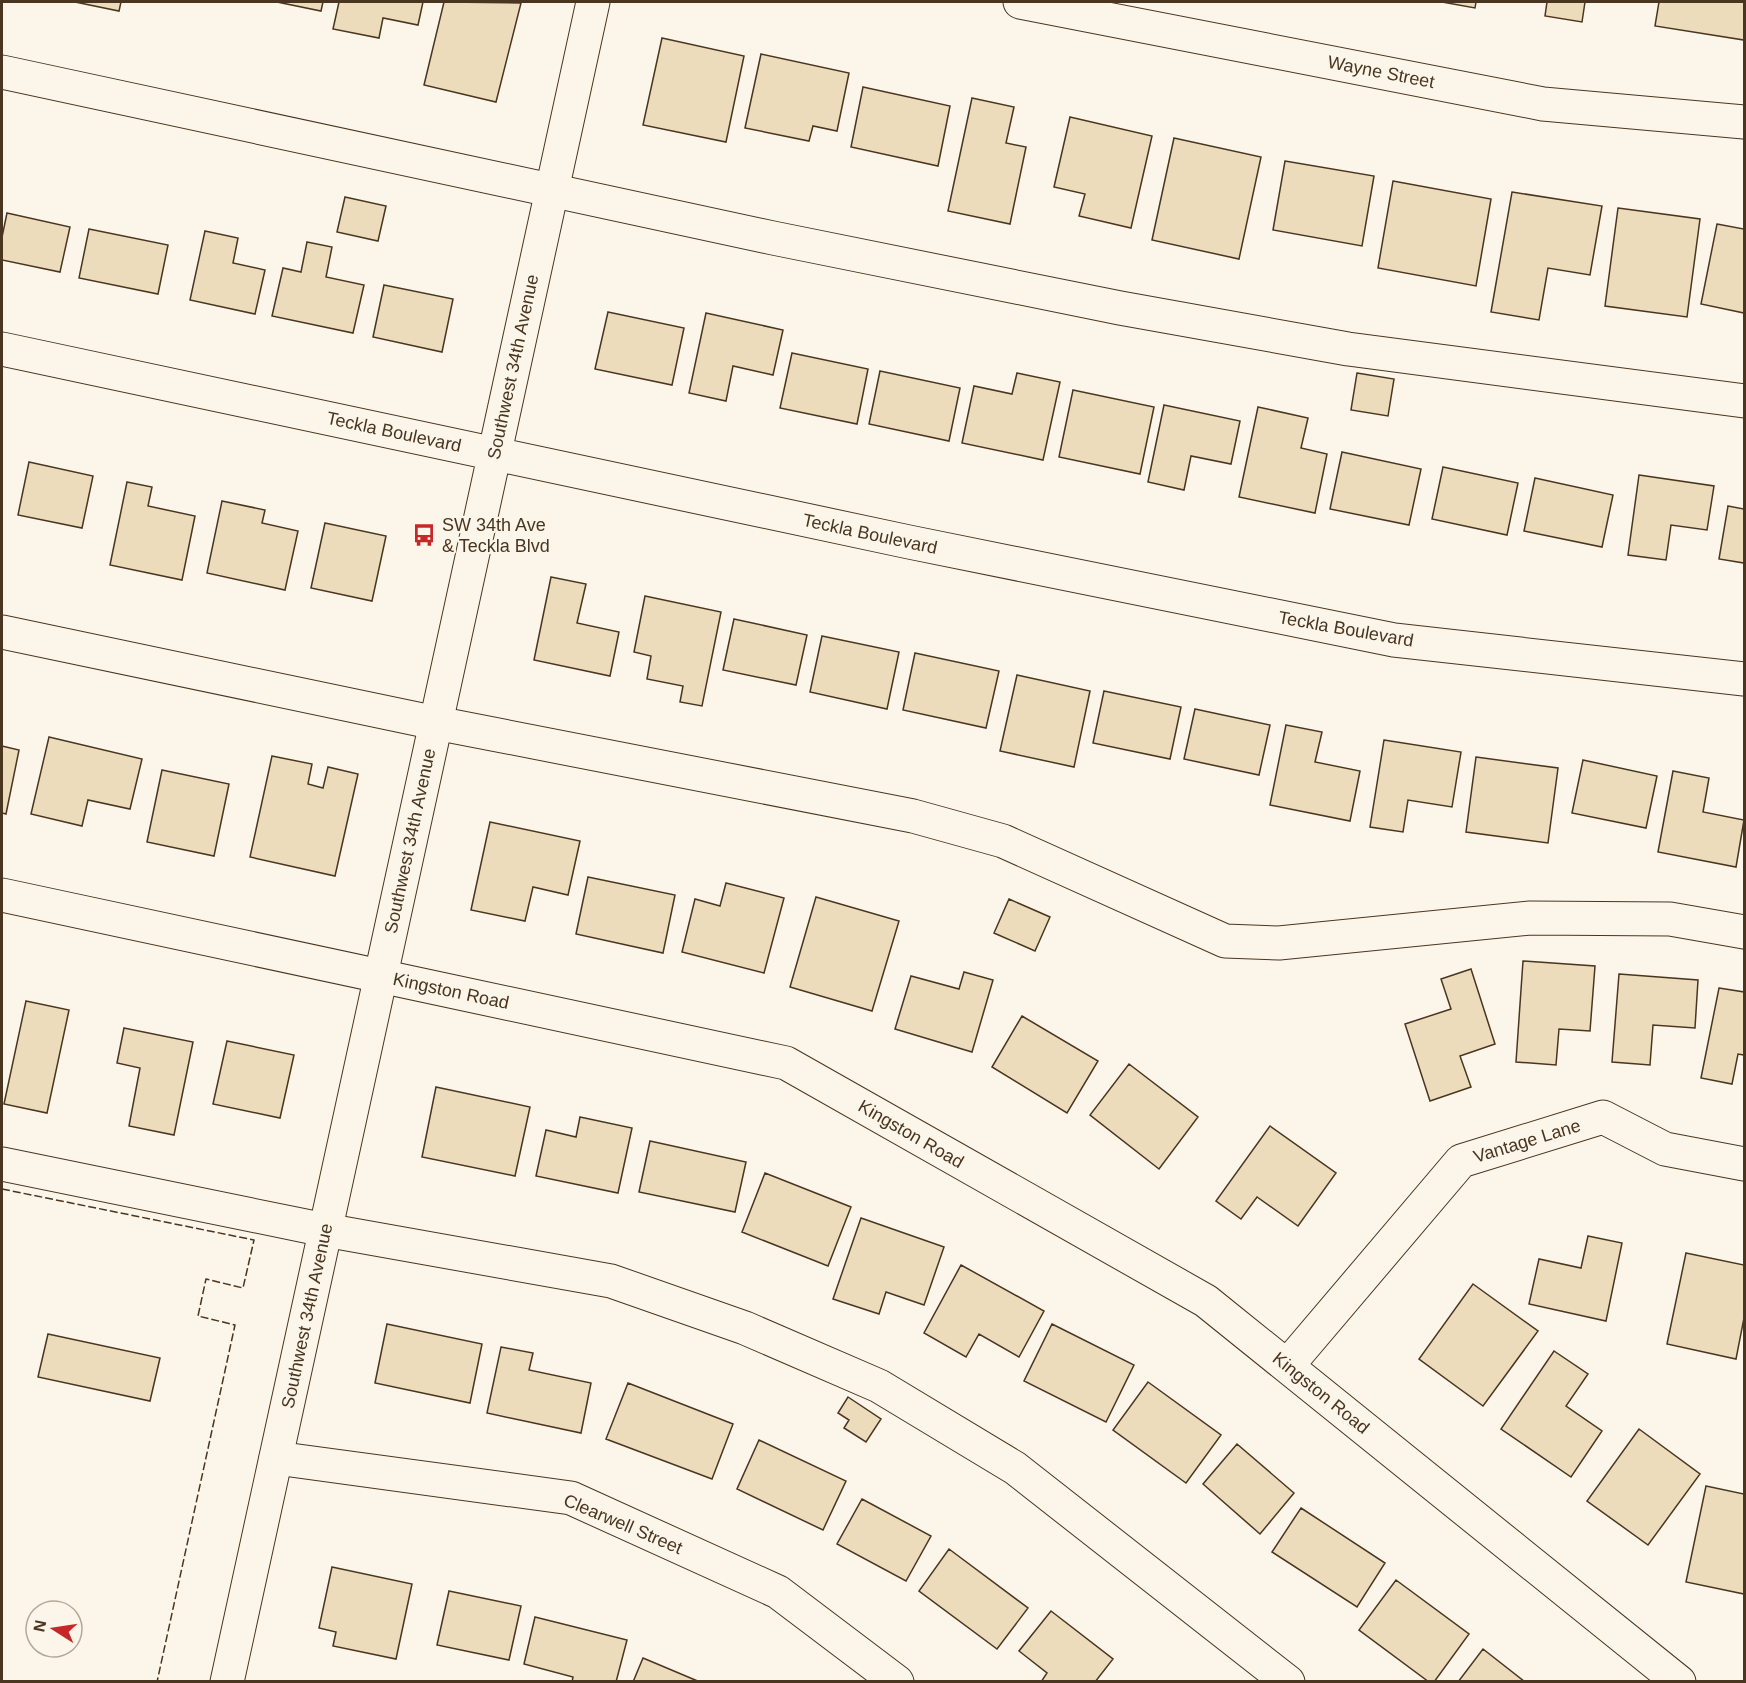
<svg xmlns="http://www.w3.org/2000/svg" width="1746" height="1683" viewBox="0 0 1746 1683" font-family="Arial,sans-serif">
	<rect width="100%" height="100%" fill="#fbf6e9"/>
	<path fill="#ecdcbc" stroke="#4a3520" stroke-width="1.5" d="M 75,2 L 121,2 L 119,11 Z
		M 277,2 L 323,2 L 321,11 Z
		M 339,2 L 423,2 L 418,25 L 383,18 L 379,38 L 333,29 Z
		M 444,2 L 521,3 L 496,102 L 424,85 Z
		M 1442,2 L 1476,2 L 1475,8 Z
		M 1547,2 L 1585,2 L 1582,22 L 1545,16 Z
		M 1659,2 L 1744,2 L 1744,40 L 1655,26 Z
		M 662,38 L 744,56 L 726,142 L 643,125 Z
		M 761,54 L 849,73 L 837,131 L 813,126 L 809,141 L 745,128 Z
		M 863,87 L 950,106 L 938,166 L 851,147 Z
		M 972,98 L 1014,107 L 1006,143 L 1026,147 L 1010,224 L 948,211 Z
		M 1070,117 L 1152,136 L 1131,228 L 1079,216 L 1085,194 L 1054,187 Z
		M 1174,138 L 1261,157 L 1239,259 L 1152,240 Z
		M 1285,161 L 1374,176 L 1362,246 L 1273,230 Z
		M 1393,181 L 1491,199 L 1476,286 L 1378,268 Z
		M 1512,192 L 1602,206 L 1590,275 L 1548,268 L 1539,320 L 1491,312 Z
		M 345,197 L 386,206 L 378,241 L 337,232 Z
		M 1618,208 L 1700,219 L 1687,317 L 1605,306 Z
		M 7,213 L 70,227 L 60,272 L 2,260 L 2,237 Z
		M 1717,224 L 1744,229 L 1744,313 L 1701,304 Z
		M 89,229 L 168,245 L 158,294 L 79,278 Z
		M 205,231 L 238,238 L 233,263 L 265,270 L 255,314 L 190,300 Z
		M 307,242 L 332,247 L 326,277 L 364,285 L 353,333 L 272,316 L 283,268 L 301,272 Z
		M 384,285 L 453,299 L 442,352 L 373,337 Z
		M 608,312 L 684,328 L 672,385 L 595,369 Z
		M 706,313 L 783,330 L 773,375 L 733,366 L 726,401 L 689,393 Z
		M 792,353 L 868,369 L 857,424 L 780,408 Z
		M 880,371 L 960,388 L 949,441 L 869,424 Z
		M 1017,373 L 1060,382 L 1043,460 L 962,443 L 974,386 L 1012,394 Z
		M 1357,373 L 1394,379 L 1388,416 L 1351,410 Z
		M 1073,390 L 1154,407 L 1140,474 L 1059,457 Z
		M 1164,405 L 1240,421 L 1231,464 L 1191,456 L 1184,490 L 1148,482 Z
		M 1258,407 L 1308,418 L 1301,448 L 1327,454 L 1315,513 L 1239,497 Z
		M 1342,452 L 1421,469 L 1409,525 L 1330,509 Z
		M 29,462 L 93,476 L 82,528 L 18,515 Z
		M 1443,467 L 1518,483 L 1507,535 L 1432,519 Z
		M 1639,475 L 1714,486 L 1707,530 L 1671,525 L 1666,560 L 1628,555 Z
		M 1535,478 L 1613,495 L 1602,547 L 1524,531 Z
		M 127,482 L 152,487 L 148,506 L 195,516 L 182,580 L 110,565 Z
		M 222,501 L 265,510 L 262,523 L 298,531 L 285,590 L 207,573 Z
		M 1728,506 L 1744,509 L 1744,563 L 1719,559 Z
		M 325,523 L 386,536 L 372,601 L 311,588 Z
		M 551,577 L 586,584 L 577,623 L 619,632 L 610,676 L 534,660 Z
		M 645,596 L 721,612 L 702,706 L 680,702 L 683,686 L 647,679 L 651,656 L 634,652 Z
		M 734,619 L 807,635 L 796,685 L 723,670 Z
		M 822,636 L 899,652 L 887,709 L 810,692 Z
		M 915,653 L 999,671 L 986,728 L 903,710 Z
		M 1017,675 L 1090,691 L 1074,767 L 1000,751 Z
		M 1104,691 L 1181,707 L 1170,759 L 1093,743 Z
		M 1195,709 L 1270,725 L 1259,775 L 1184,759 Z
		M 1286,725 L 1322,732 L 1315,762 L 1360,771 L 1350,821 L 1270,805 Z
		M 49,737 L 142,759 L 130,809 L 88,800 L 82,826 L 31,814 Z
		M 1384,740 L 1461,752 L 1452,807 L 1408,800 L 1403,832 L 1370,827 Z
		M 2,746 L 19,750 L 6,814 L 2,813 Z
		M 272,756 L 312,764 L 308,784 L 323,788 L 328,767 L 358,774 L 335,876 L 250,857 Z
		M 1476,757 L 1558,768 L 1548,843 L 1466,832 Z
		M 1583,760 L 1657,776 L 1646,828 L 1572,813 Z
		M 162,770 L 229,784 L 214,856 L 147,842 Z
		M 1673,771 L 1709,778 L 1703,812 L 1744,820 L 1736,867 L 1658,852 Z
		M 490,822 L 580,841 L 568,895 L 533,887 L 525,921 L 471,910 Z
		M 588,877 L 675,895 L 663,953 L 576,934 Z
		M 726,883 L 784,898 L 764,973 L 682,952 L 695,899 L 720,906 Z
		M 816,897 L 899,921 L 872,1011 L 790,987 Z
		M 1009,899 L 1050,917 L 1035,951 L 994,933 Z
		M 1523,961 L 1595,966 L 1590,1031 L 1559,1029 L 1556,1065 L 1516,1062 Z
		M 1471,969 L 1495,1044 L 1460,1056 L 1471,1087 L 1430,1101 L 1405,1024 L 1451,1009 L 1441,979 Z
		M 964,972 L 993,980 L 972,1052 L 895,1029 L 911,976 L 959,989 Z
		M 1619,974 L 1698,980 L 1695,1028 L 1653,1025 L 1650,1065 L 1612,1062 Z
		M 1719,988 L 1744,992 L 1744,1055 L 1738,1054 L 1732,1084 L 1701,1078 Z
		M 26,1001 L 69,1010 L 47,1113 L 4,1104 Z
		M 1022,1016 L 1098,1061 L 1067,1113 L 992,1067 Z
		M 124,1028 L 193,1042 L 174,1135 L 129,1126 L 140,1068 L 117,1063 Z
		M 227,1041 L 294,1055 L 280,1118 L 213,1104 Z
		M 1129,1064 L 1198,1117 L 1159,1169 L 1090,1115 Z
		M 436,1087 L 530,1107 L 515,1176 L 422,1157 Z
		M 580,1117 L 632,1128 L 618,1193 L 536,1176 L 546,1130 L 576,1137 Z
		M 1270,1126 L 1336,1173 L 1298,1226 L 1257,1197 L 1241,1219 L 1216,1201 Z
		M 650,1141 L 746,1162 L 735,1212 L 639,1192 Z
		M 765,1173 L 851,1207 L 828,1266 L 742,1232 Z
		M 861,1218 L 944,1247 L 924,1305 L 886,1292 L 879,1314 L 833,1299 Z
		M 1588,1236 L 1622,1243 L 1606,1321 L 1529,1304 L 1539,1259 L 1581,1268 Z
		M 1686,1253 L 1744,1265 L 1744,1318 L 1736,1359 L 1667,1344 Z
		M 961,1265 L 1044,1311 L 1019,1357 L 979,1334 L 966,1357 L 924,1333 Z
		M 1473,1284 L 1538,1331 L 1483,1406 L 1419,1359 Z
		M 387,1324 L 482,1344 L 470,1403 L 375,1383 Z
		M 1052,1324 L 1134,1365 L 1106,1422 L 1024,1381 Z
		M 48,1334 L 160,1358 L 150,1401 L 38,1377 Z
		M 501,1347 L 533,1353 L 529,1370 L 591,1383 L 581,1433 L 487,1413 Z
		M 1554,1351 L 1588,1374 L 1566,1406 L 1602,1431 L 1571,1477 L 1501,1429 Z
		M 1148,1382 L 1221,1435 L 1186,1483 L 1113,1430 Z
		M 628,1383 L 733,1424 L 712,1479 L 606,1439 Z
		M 848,1397 L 881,1419 L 866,1442 L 844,1428 L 849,1420 L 838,1413 Z
		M 1639,1429 L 1700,1474 L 1648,1545 L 1587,1501 Z
		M 759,1440 L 846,1481 L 823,1530 L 737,1489 Z
		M 1237,1444 L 1294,1493 L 1260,1534 L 1203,1484 Z
		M 1706,1486 L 1744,1494 L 1744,1594 L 1686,1582 Z
		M 862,1499 L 931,1536 L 906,1581 L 837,1544 Z
		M 1301,1508 L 1385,1563 L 1357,1607 L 1272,1552 Z
		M 949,1549 L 1028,1608 L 997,1649 L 919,1591 Z
		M 332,1567 L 412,1584 L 396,1659 L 333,1646 L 336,1632 L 319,1628 Z
		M 1396,1580 L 1469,1634 L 1434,1682 L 1429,1682 L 1359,1630 Z
		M 449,1591 L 521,1606 L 509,1660 L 437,1645 Z
		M 1051,1611 L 1113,1659 L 1095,1682 L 1041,1682 L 1047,1673 L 1019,1651 Z
		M 535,1617 L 627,1640 L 616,1682 L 572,1682 L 573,1677 L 524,1664 Z
		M 1483,1649 L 1525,1682 L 1458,1682 Z
		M 643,1658 L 700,1682 L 633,1682 Z"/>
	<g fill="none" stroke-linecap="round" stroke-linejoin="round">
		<g stroke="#4a3520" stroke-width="35">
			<path id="minor" d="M 1020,2 L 1543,104 L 1744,122
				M 2,72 L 773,238 L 1120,308 L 1348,349 L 1744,401
				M 2,632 L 436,723 L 913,816 L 1003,841 L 1225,941 L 1279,943 L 1530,918 L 1670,919 L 1744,932
				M 2,895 L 786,1063 L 1206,1301 L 1679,1682
				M 2,1164 L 325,1230 L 611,1281 L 745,1328 L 879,1386 L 1015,1468 L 1288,1682
				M 1287,1366 L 1461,1161 L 1603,1117 L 1665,1149 L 1744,1164
				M 276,1458 L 571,1498 L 778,1592 L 897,1682"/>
		</g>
		<g stroke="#4a3520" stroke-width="35">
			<path id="major" d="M 2,349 L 909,542 L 1394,640 L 1744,679
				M 227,1682 L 593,2"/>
		</g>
		<use href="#minor" stroke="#fbf6e9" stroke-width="33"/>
		<use href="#major" stroke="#fbf6e9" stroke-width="33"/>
		<path stroke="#4a3520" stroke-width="1.5" stroke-dasharray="8 3" stroke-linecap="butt" d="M 2,1189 L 254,1240 L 243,1288 L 206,1279 L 198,1316 L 235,1325 L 157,1682"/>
	</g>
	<defs>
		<g id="bus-bare" transform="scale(1.8)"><path d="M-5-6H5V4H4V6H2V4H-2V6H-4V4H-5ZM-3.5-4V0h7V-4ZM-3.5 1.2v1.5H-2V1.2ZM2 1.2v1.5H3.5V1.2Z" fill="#c62828" stroke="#fbf6e9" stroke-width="2.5" paint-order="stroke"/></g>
	</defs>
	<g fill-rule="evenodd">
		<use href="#bus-bare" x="424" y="535"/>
	</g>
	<g text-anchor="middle" stroke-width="4.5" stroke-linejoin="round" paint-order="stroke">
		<g font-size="18" fill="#4a3520" stroke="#fbf6e9">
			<text transform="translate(1381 72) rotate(11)" y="6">Wayne Street</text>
			<text transform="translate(513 367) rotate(-78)" y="6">Southwest 34th Avenue</text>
			<text transform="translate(394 432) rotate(12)" y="6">Teckla Boulevard</text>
			<text transform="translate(870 534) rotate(12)" y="6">Teckla Boulevard</text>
			<text transform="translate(1346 629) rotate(10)" y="6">Teckla Boulevard</text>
			<text transform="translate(410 841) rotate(-78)" y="6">Southwest 34th Avenue</text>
			<text transform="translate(451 991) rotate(12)" y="6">Kingston Road</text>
			<text transform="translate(911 1134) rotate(30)" y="6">Kingston Road</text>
			<text transform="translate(1527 1141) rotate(-17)" y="6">Vantage Lane</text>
			<text transform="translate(307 1316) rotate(-78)" y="6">Southwest 34th Avenue</text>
			<text transform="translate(1321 1393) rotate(39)" y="6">Kingston Road</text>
			<text transform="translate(623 1524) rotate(23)" y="6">Clearwell Street</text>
		</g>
		<g font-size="18" fill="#4a3520" stroke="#fbf6e9" text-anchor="start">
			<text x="442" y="531">SW 34th Ave<tspan x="442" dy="21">&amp; Teckla Blvd</tspan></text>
		</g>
	</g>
	<rect width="1746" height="1683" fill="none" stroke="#4a3520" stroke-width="6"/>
	<g transform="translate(54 1629) rotate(282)"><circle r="28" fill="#fbf6e9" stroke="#b4a999" stroke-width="1.5"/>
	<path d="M0-4.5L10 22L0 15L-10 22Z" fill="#c62828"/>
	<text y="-9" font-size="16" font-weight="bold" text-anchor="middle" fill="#4a3520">N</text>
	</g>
</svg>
